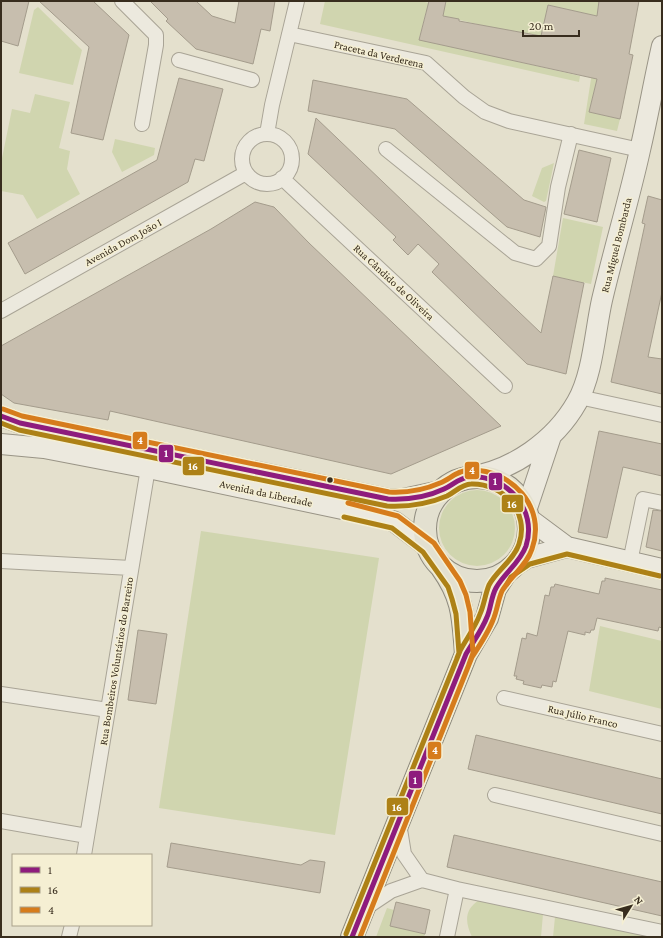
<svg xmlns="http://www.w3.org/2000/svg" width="663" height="938" viewBox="0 0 663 938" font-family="'Crimson Pro',serif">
	<rect width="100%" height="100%" fill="#e4e0cd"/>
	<path fill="#d0d5af" d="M 325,1 L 420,1 L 445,6 L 446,1 L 599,1 L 597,16 L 548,5 L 541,36 L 485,26 L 426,12 L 419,39 L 580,76 L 579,82 L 320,24 Z
		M 38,7 L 82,50 L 73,85 L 19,73 L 34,10 Z
		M 593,66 L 598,74 L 589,112 L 620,119 L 617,131 L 584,124 Z
		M 35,94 L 70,102 L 59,148 L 70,151 L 67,169 L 80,194 L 37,219 L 23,195 L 1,191 L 1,163 L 12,109 L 30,113 Z
		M 115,139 L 155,148 L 154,155 L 122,172 L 112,152 Z
		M 554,163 L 546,201 L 544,202 L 532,196 L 542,168 Z
		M 563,218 L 603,227 L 591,284 L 553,276 Z
		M439 528a38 38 0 1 1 76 0a38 38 0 1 1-76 0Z
		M 201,531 L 379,558 L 335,835 L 159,808 Z
		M 600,626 L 662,641 L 662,709 L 589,691 Z
		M 479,900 L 543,914 L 541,937 L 472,937 C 465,922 464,910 479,900 Z
		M 387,908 L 394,910 L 391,926 L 425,934 L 424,937 L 376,937 Z
		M 555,917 L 652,937 L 553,937 Z"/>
	<path fill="#c7beae" stroke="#a49c8c" d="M 1,1 L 29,1 L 18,46 L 1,41 Z
		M 39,1 L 93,1 L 129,35 L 103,140 L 71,133 L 89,47 Z
		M 150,1 L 196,1 L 212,16 L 235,23 L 239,1 L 275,1 L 270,31 L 261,29 L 253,64 L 196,49 L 166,21 L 168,19 Z
		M 429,1 L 446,1 L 443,16 L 459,19 L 459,21 L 541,36 L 548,5 L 597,16 L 599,1 L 639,1 L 629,54 L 633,55 L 620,119 L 589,112 L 597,79 L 419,40 Z
		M 179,78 L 223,89 L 204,161 L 195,159 L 188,182 L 25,274 L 8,243 L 157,160 Z
		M 313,80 L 407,99 L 524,200 L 546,207 L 540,237 L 507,227 L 395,129 L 308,111 Z
		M 316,118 L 541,333 L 553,276 L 584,283 L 566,374 L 527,364 L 432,272 L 439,264 L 418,244 L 408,255 L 393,240 L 396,237 L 308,154 Z
		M 579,150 L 611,158 L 597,222 L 564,214 Z
		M 648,196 L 662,200 L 662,292 L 648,357 L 662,359 L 662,394 L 611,382 L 645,224 L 642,223 Z
		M 255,202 L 274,207 L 309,243 L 501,426 L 391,474 L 110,411 L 108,420 L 14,403 L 1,394 L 1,346 L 211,229 Z
		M 599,431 L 662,444 L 662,476 L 623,467 L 607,538 L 578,532 Z
		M 653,510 L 662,511 L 662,551 L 646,547 Z
		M 605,578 L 662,590 L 662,628 L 659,627 L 658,631 L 597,618 L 594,630 L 591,630 L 590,633 L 585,632 L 585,635 L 568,631 L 556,682 L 553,681 L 552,687 L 542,685 L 541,688 L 523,684 L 524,681 L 516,679 L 517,676 L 514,676 L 522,638 L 526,639 L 527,633 L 537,636 L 545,595 L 549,596 L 551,587 L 554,587 L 555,584 L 599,594 L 602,581 L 605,581 Z
		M 138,630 L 167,634 L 156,704 L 128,700 Z
		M 476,735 L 662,779 L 662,814 L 468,769 Z
		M 454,835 L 662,882 L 662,916 L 447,867 Z
		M 171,843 L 301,865 L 310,860 L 325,862 L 320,893 L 167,867 Z
		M 396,902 L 430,910 L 425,934 L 390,926 Z"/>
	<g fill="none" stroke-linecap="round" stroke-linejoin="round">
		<g stroke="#a9a496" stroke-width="16">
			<path id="street" d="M 122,1 L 156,35 L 156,45 L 142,124
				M 289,34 L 426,63 L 464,97 L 485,112 L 509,121 L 640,150
				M 179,60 L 252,80
				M 267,134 L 272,105 L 297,1
				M242 159a25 25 0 1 1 50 0a25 25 0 1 1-50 0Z
				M 386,149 L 515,253 L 536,259 L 549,246 L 558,187 L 571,134
				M 282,178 L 505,386
				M 1,311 L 246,173
				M 579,397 L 662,415
				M 1,561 L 131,568
				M 630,562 L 643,499 L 662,503
				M 1,694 L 108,710
				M 504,698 L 662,734
				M 495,795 L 662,834
				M 1,821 L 87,836
				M 399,823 L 404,854 L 422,880
				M 84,855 L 148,468
				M 364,909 L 391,891 L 422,880 L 457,889
				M 69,937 L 72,925
				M 447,937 L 457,889 L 662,932"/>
		</g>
		<g stroke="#999486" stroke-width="22">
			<path id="secondary" d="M 1,416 L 20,423 L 388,499 L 403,499 L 440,491
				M 1,444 L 44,448 L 148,468 L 385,518 L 395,522 L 428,547
				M 469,477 C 512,471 555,441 577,402 C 593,374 595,331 602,300 C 614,249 629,200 640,150 C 648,116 654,81 662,46
				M 526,511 L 551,436
				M 528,518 L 567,547 L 662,569
				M 511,568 L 527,558 L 567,547"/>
		</g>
		<g stroke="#8e8a7d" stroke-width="24">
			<path id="primary" d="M425 529a52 52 0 1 1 104 0a52 52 0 1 1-104 0Z
				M 442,568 C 464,599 463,618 466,654
				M 352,937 L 466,654 L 487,618 L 495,589 L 506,572"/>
		</g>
		<use href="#street" stroke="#ece9de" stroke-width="14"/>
		<use href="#secondary" stroke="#ece9de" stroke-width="20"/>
		<use href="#primary" stroke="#e3e0d0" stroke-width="22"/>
		<g stroke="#f5efd3" stroke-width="8">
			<path id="bus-1" d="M 1,416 L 20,423 L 388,499 C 407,500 427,497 444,489 C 453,485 459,478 469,477 C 506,474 538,509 526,546 C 520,563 504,573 496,588 C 491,597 491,608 487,617 C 482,630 473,642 466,654 L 352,937"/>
		</g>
		<g stroke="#f5efd3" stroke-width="8">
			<path id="bus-2" d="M 1,423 L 19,430 L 387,506 C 407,507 428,504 447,496 C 455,492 462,484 471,484 C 503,483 530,512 519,544 C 514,560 497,570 489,585 C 485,595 484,605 480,614 C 475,628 466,639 460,651 L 346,934
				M 344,517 L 392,528 L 423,552 L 448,587 L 452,599 L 456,614 L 459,653 L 457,658
				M 507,584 L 511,577 L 530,564 L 567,554 L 660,576"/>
		</g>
		<g stroke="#f5efd3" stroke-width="8">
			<path id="bus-3" d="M 3,409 L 22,416 L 389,492 C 406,493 424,490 440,483 C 450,479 458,470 470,470 C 511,469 547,507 532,549 C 527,565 511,576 502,591 C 498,600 497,611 493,620 C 488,633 480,645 472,657 L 360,937
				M 348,503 L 398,516 L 434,543 L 460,581 L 466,595 L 470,612 L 473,653 L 469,664"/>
		</g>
		<use href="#bus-1" stroke="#8e1c7d" stroke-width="5"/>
		<use href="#bus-2" stroke="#ad8116" stroke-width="5"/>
		<use href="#bus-3" stroke="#d67c1c" stroke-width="5"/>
	</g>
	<circle fill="#382d1e" stroke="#f5efd3" stroke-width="1.5" cx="330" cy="480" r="3.5"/>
	<g text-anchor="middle" stroke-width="3" stroke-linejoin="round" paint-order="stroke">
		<g font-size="11" fill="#382d1e" stroke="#f5efd3">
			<text transform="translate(379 54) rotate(13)" y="4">Praceta da Verderena</text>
			<text transform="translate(123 242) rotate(-29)" y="4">Avenida Dom João I</text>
			<text transform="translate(616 245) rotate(-76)" y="4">Rua Miguel Bombarda</text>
			<text transform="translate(394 282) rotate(43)" y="4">Rua Cândido de Oliveira</text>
			<text transform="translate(266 493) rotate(12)" y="4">Avenida da Liberdade</text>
			<text transform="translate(116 661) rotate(-81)" y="4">Rua Bombeiros Voluntários do Barreiro</text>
			<text transform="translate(583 716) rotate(13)" y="4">Rua Júlio Franco</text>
		</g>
	</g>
	<g stroke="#f5efd3" stroke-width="1.5">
		<rect x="132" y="431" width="16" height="19" rx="4" fill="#d67c1c"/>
		<rect x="158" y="444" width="16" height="19" rx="4" fill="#8e1c7d"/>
		<rect x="182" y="456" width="23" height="20" rx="4" fill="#ad8116"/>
		<rect x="464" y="461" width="16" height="19" rx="4" fill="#d67c1c"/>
		<rect x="488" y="472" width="15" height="19" rx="4" fill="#8e1c7d"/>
		<rect x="501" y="494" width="23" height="19" rx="4" fill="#ad8116"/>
		<rect x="427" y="741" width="15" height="19" rx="4" fill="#d67c1c"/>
		<rect x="408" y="770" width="15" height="19" rx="4" fill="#8e1c7d"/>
		<rect x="386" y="797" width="23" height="19" rx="4" fill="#ad8116"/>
	</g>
	<g font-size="11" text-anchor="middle" font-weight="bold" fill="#fff">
		<text x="140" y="444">4</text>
		<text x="166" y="457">1</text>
		<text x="193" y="470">16</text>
		<text x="472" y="474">4</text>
		<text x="495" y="485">1</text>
		<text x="512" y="508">16</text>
		<text x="435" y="754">4</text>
		<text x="415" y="784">1</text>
		<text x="397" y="811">16</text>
	</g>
	<rect width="663" height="938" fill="none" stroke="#382d1e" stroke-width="4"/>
	<rect x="12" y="854" width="140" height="72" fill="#f5efd3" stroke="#a9a18b"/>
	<rect x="20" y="867" width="20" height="6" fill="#8e1c7d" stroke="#a9a18b"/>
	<text x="48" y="874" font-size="12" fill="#382d1e">1</text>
	<rect x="20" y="887" width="20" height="6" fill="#ad8116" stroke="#a9a18b"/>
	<text x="48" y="894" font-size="12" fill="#382d1e">16</text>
	<rect x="20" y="907" width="20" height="6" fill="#d67c1c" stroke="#a9a18b"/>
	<text x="48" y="914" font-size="12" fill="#382d1e">4</text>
	<g transform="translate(631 906) rotate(53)" stroke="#f5efd3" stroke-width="3" paint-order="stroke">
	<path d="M0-3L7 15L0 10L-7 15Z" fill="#382d1e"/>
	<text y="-6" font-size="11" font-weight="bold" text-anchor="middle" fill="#382d1e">N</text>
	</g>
	<path d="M523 30v6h56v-6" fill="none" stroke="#382d1e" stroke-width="2"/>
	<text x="529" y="30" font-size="12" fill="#382d1e" stroke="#f5efd3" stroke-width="3" paint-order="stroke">20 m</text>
</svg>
